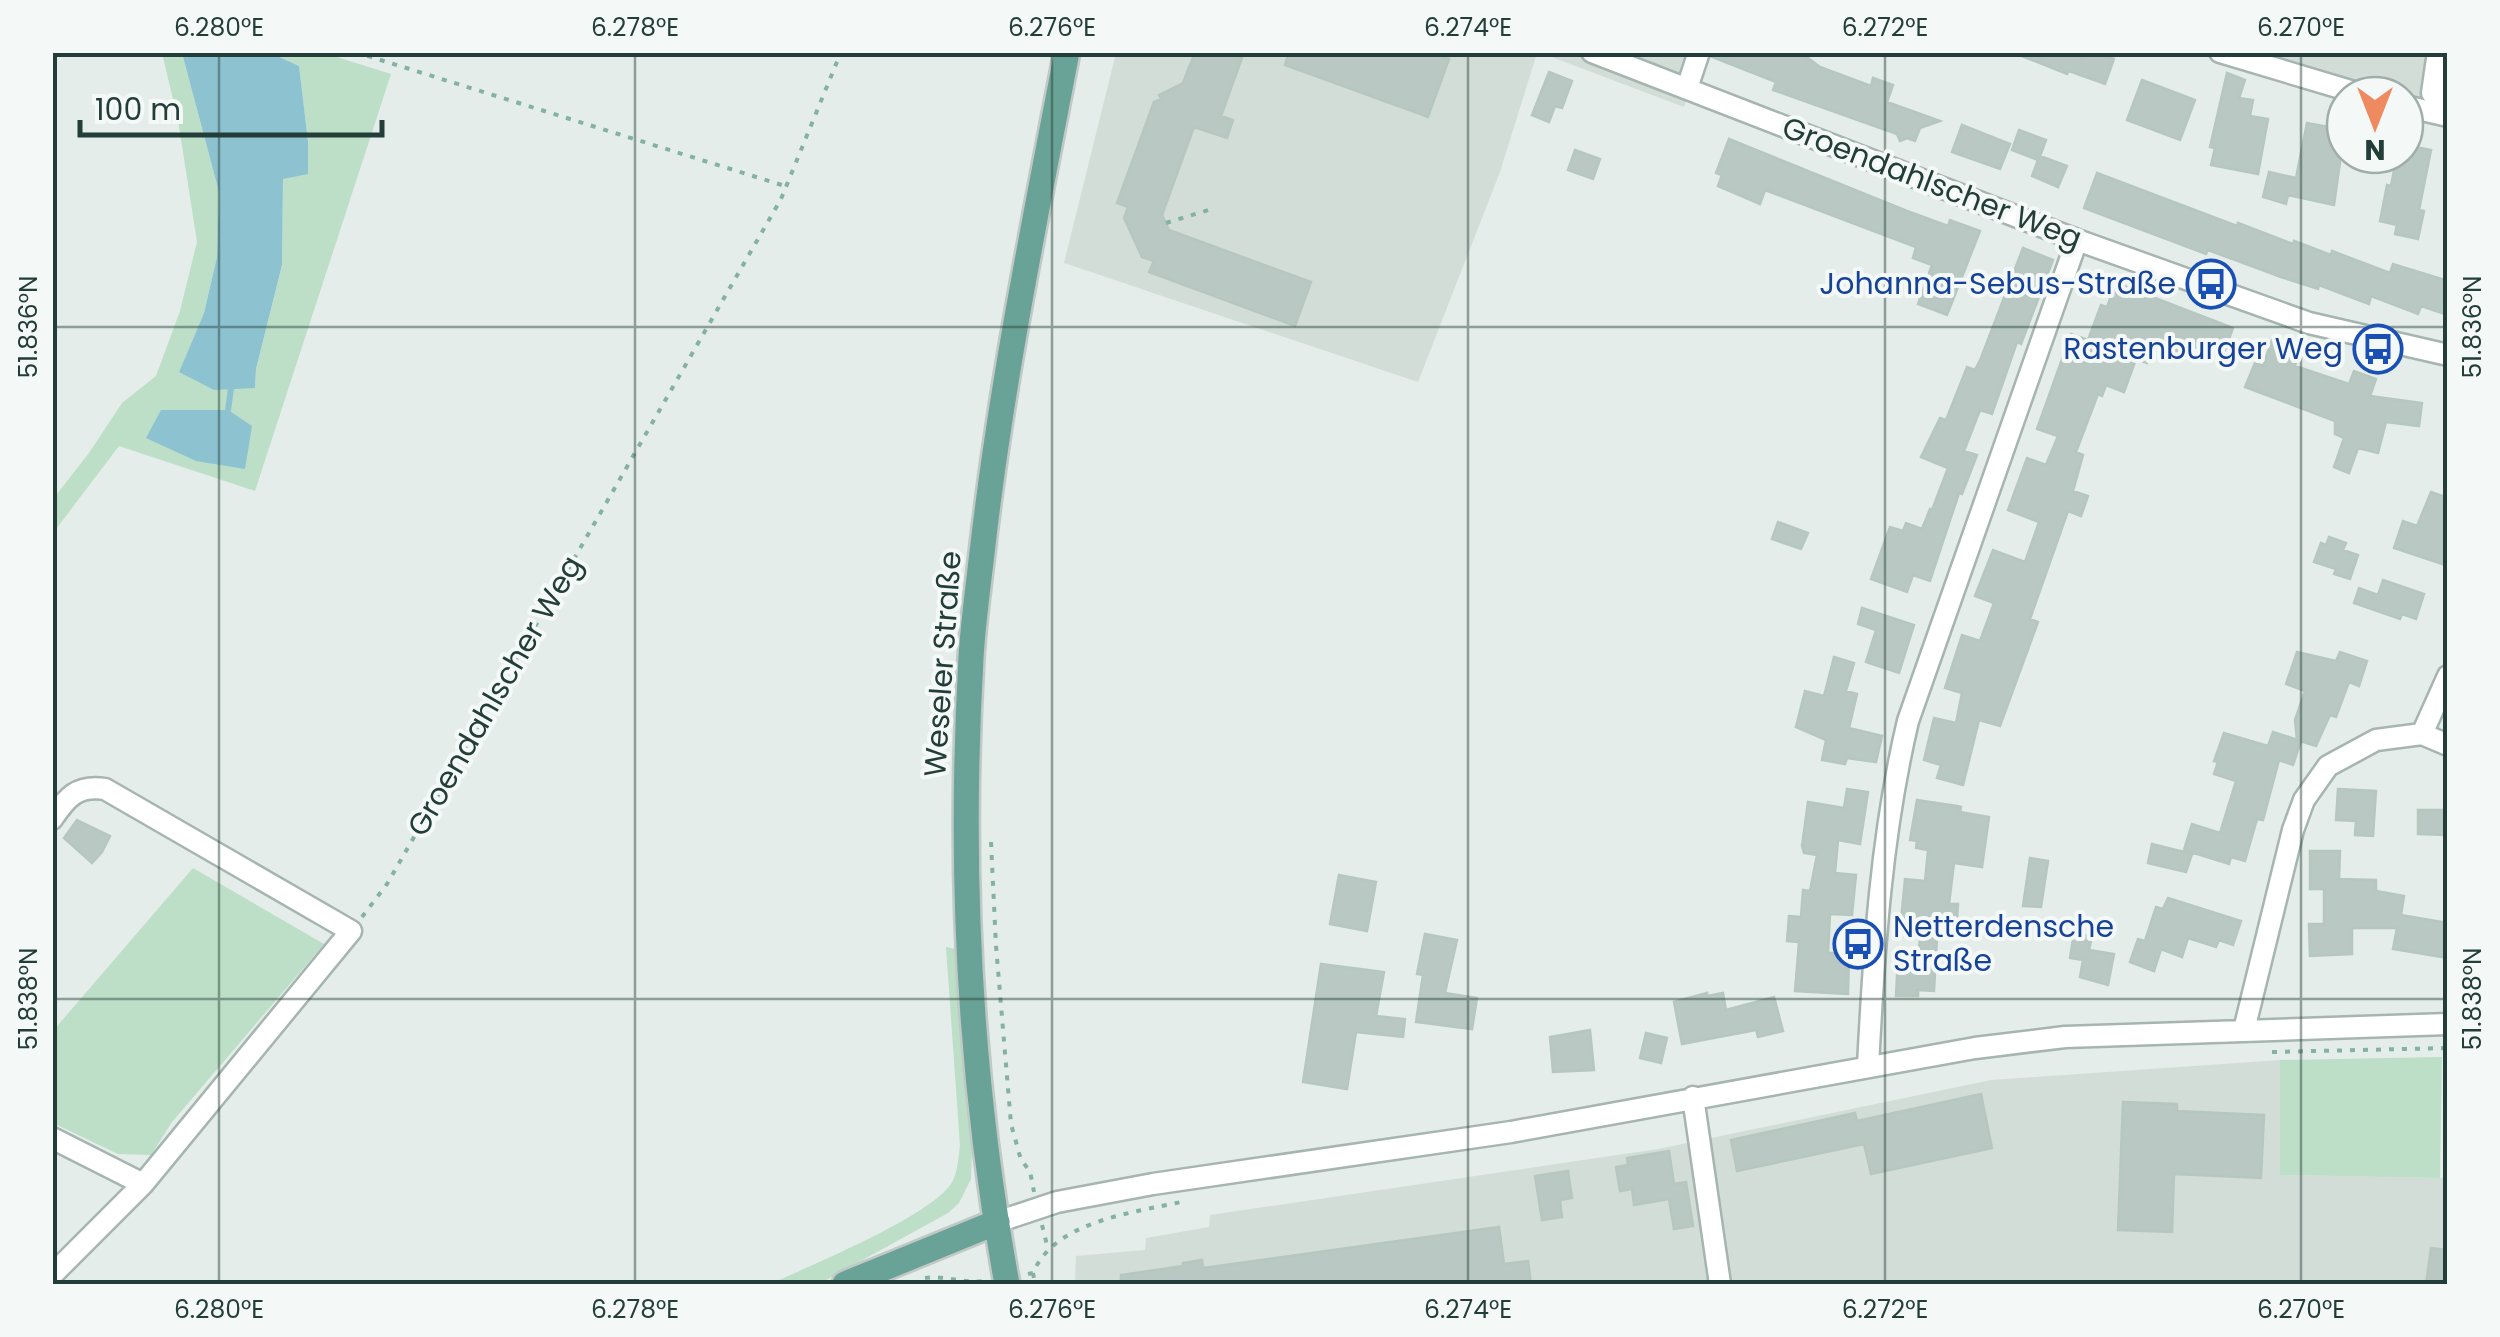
<svg xmlns="http://www.w3.org/2000/svg" width="2500" height="1337" viewBox="0 0 2500 1337" font-family="Poppins,sans-serif">
	<rect width="100%" height="100%" fill="#e4ede9"/>
	<path fill="#d2ddd8" d="M 1116,53 L 1537,53 L 1500,172 L 1418,382 L 1064,263 Z
		M 1541,53 L 1703,53 L 1684,107 Z
		M 2239,53 L 2447,53 L 2447,110 L 2405,100 L 2405,95 L 2372,91 Z
		M 2280,1060 L 2280,1175 L 2447,1178 L 2447,1284 L 1075,1284 L 1076,1256 L 1145,1250 L 1146,1238 L 1209,1227 L 1210,1215 L 1658,1149 L 1991,1080 Z"/>
	<path fill="#bddec7" d="M 162,53 L 182,53 L 219,192 L 217,257 L 204,313 L 179,372 L 255,388 L 256,369 L 282,265 L 283,179 L 308,173 L 308,141 L 299,66 L 271,53 L 324,53 L 391,74 L 255,491 L 119,446 L 53,533 L 53,499 L 89,453 L 122,403 L 156,376 L 180,311 L 197,242 L 178,120 Z
		M 193,868 L 324,944 L 172,1122 L 151,1155 L 118,1154 L 53,1123 L 53,1031 Z
		M 946,947 L 956,949 L 972,1149 L 971,1179 L 959,1203 L 948,1213 L 819,1284 L 771,1284 C 813,1264 927,1218 951,1184 C 958,1173 958,1159 960,1146 Z
		M 2442,1057 L 2440,1178 L 2280,1175 L 2280,1060 Z"/>
	<path fill="#8dc3d1" d="M 182,53 L 271,53 L 299,66 L 308,141 L 308,174 L 283,179 L 282,265 L 256,369 L 255,388 L 214,390 L 179,372 L 204,313 L 217,257 L 219,192 Z
		M 161,410 L 228,410 L 252,426 L 245,469 L 196,461 L 146,438 Z"/>
	<g fill="none" stroke-linecap="round" stroke-linejoin="round">
		<path stroke="#8dc3d1" stroke-width="6" d="M 228,410 L 231,389"/>
	</g>
	<path fill="#b9c8c2" stroke="#b6c7c0" stroke-width="2.5" d="M 1195,52 L 1244,52 L 1221,116 L 1233,120 L 1227,138 L 1194,127 L 1162,215 L 1169,230 L 1311,282 L 1295,326 L 1149,272 L 1154,261 L 1142,257 L 1124,218 L 1128,207 L 1117,203 L 1154,102 L 1161,99 L 1159,95 L 1183,83 Z
		M 1289,52 L 1432,52 L 1449,59 L 1428,117 L 1285,65 Z
		M 1712,52 L 1800,52 L 1820,67 L 1871,86 L 1873,78 L 1893,85 L 1887,102 L 1940,121 L 1920,128 L 1915,141 L 1907,138 L 1900,141 L 1897,134 L 1773,90 L 1776,82 L 1712,57 Z
		M 2012,52 L 2069,52 L 2082,58 L 2084,52 L 2097,52 L 2114,59 L 2105,84 L 2069,71 L 2067,74 Z
		M 1549,72 L 1572,81 L 1562,108 L 1555,106 L 1549,122 L 1532,115 Z
		M 2227,73 L 2245,80 L 2239,98 L 2253,100 L 2250,116 L 2268,119 L 2258,174 L 2211,165 L 2215,148 L 2210,147 Z
		M 2142,80 L 2195,100 L 2180,140 L 2127,120 Z
		M 2307,123 L 2345,130 L 2345,149 L 2342,148 L 2334,205 L 2288,195 L 2286,204 L 2263,197 L 2269,172 L 2296,178 Z
		M 1962,125 L 2010,144 L 2000,169 L 1952,152 Z
		M 2019,130 L 2046,140 L 2040,156 L 2067,166 L 2058,187 L 2032,176 L 2038,160 L 2012,150 Z
		M 1729,139 L 1907,211 L 1948,226 L 1950,220 L 1980,231 L 1947,315 L 1918,304 L 1932,265 L 1913,258 L 1916,247 L 1765,190 L 1760,204 L 1718,186 L 1722,175 L 1716,173 Z
		M 2405,145 L 2431,150 L 2419,210 L 2424,211 L 2418,239 L 2395,234 L 2397,225 L 2380,221 L 2387,185 L 2391,186 L 2397,155 L 2405,155 Z
		M 1575,150 L 1600,159 L 1593,179 L 1568,170 Z
		M 2097,173 L 2237,226 L 2238,223 L 2293,244 L 2294,241 L 2331,255 L 2332,251 L 2390,273 L 2393,264 L 2448,281 L 2448,315 L 2421,306 L 2418,314 L 2371,296 L 2369,304 L 2319,285 L 2318,289 L 2281,277 L 2208,250 L 2206,254 L 2084,208 Z
		M 2023,248 L 2053,260 L 2021,344 L 2017,342 L 1992,414 L 1980,410 L 1964,451 L 1977,455 L 1962,494 L 1959,493 L 1930,581 L 1913,575 L 1907,592 L 1871,579 L 1890,527 L 1903,531 L 1906,523 L 1922,529 L 1930,509 L 1932,510 L 1948,468 L 1921,457 L 1940,418 L 1946,420 L 1967,367 L 1975,370 L 1981,358 Z
		M 2116,283 L 2233,328 L 2229,339 L 2231,346 L 2225,349 L 2222,357 L 2184,343 L 2180,354 L 2154,344 L 2147,363 L 2136,359 L 2124,392 L 2106,385 L 2102,396 L 2098,394 L 2076,452 L 2083,455 L 2073,491 L 2088,496 L 2081,516 L 2068,511 L 2030,619 L 2038,622 L 2000,726 L 1979,720 L 1963,785 L 1937,778 L 1941,765 L 1924,760 L 1934,718 L 1956,723 L 1962,693 L 1945,688 L 1962,635 L 1980,641 L 1994,603 L 1975,596 L 1993,550 L 2025,562 L 2039,522 L 2008,510 L 2027,458 L 2046,465 L 2058,436 L 2037,429 L 2071,334 L 2088,340 L 2101,305 L 2107,307 Z
		M 2272,340 L 2300,350 L 2295,366 L 2349,384 L 2354,371 L 2376,379 L 2370,396 L 2422,403 L 2419,426 L 2386,422 L 2378,453 L 2358,448 L 2349,473 L 2334,467 L 2344,438 L 2335,434 L 2335,421 L 2245,387 L 2255,363 L 2263,366 Z
		M 2431,492 L 2448,498 L 2448,566 L 2394,548 L 2403,521 L 2417,526 Z
		M 1778,522 L 1808,533 L 1801,549 L 1772,539 Z
		M 2329,537 L 2346,543 L 2343,550 L 2358,555 L 2350,579 L 2334,574 L 2336,569 L 2314,562 L 2321,543 L 2326,545 Z
		M 2383,580 L 2424,594 L 2416,619 L 2402,614 L 2400,619 L 2354,603 L 2359,588 L 2378,595 Z
		M 1862,608 L 1914,625 L 1899,673 L 1866,662 L 1876,630 L 1858,624 Z
		M 2297,652 L 2336,661 L 2340,652 L 2367,661 L 2359,686 L 2349,682 L 2336,717 L 2330,715 L 2316,746 L 2297,740 L 2295,720 L 2305,691 L 2286,684 Z
		M 1834,657 L 1854,663 L 1846,691 L 1857,694 L 1849,728 L 1882,736 L 1876,762 L 1847,758 L 1845,764 L 1822,760 L 1826,740 L 1796,727 L 1805,691 L 1824,696 Z
		M 2273,732 L 2301,741 L 2293,765 L 2279,760 L 2263,820 L 2257,819 L 2245,861 L 2231,857 L 2229,864 L 2184,850 L 2192,824 L 2220,833 L 2236,781 L 2214,774 L 2218,762 L 2214,761 L 2224,733 L 2268,746 Z
		M 1847,789 L 1868,792 L 1860,844 L 1838,840 L 1835,873 L 1856,875 L 1852,915 L 1830,914 L 1828,953 L 1849,953 L 1848,994 L 1795,991 L 1799,942 L 1787,941 L 1789,916 L 1801,917 L 1803,890 L 1810,891 L 1817,855 L 1804,853 L 1802,846 L 1808,802 L 1844,808 Z
		M 2338,789 L 2376,791 L 2373,836 L 2355,835 L 2356,821 L 2336,820 Z
		M 1917,800 L 1957,806 L 1961,807 L 1960,812 L 1989,817 L 1982,867 L 1954,863 L 1949,904 L 1958,904 L 1957,920 L 1938,920 L 1934,991 L 1918,990 L 1918,996 L 1896,996 L 1898,955 L 1918,956 L 1922,922 L 1901,920 L 1905,879 L 1925,881 L 1928,850 L 1916,848 L 1917,841 L 1910,840 Z
		M 2418,810 L 2447,810 L 2447,835 L 2418,834 Z
		M 77,820 L 110,836 L 102,852 L 92,863 L 64,838 Z
		M 2152,844 L 2192,854 L 2186,872 L 2148,863 Z
		M 2310,851 L 2340,851 L 2339,879 L 2376,880 L 2376,891 L 2404,896 L 2401,915 L 2448,923 L 2448,958 L 2393,949 L 2397,928 L 2352,928 L 2352,954 L 2310,956 L 2309,924 L 2324,924 L 2324,889 L 2310,889 Z
		M 2030,858 L 2048,861 L 2041,907 L 2023,906 Z
		M 1339,875 L 1376,882 L 1367,931 L 1330,924 Z
		M 2168,898 L 2241,921 L 2233,945 L 2219,940 L 2216,947 L 2188,938 L 2182,957 L 2161,949 L 2154,971 L 2130,962 L 2138,939 L 2145,941 L 2156,907 L 2163,909 Z
		M 2074,933 L 2092,936 L 2089,950 L 2114,954 L 2108,985 L 2080,977 L 2083,960 L 2070,958 Z
		M 1425,934 L 1457,940 L 1445,993 L 1477,998 L 1472,1029 L 1416,1022 L 1423,975 L 1417,974 Z
		M 1321,964 L 1384,972 L 1376,1016 L 1405,1019 L 1403,1037 L 1356,1032 L 1347,1089 L 1303,1082 Z
		M 1707,993 L 1707,996 L 1723,993 L 1726,1010 L 1774,997 L 1783,1031 L 1758,1037 L 1756,1030 L 1682,1044 L 1674,1002 Z
		M 1590,1030 L 1594,1070 L 1553,1072 L 1550,1037 Z
		M 1646,1033 L 1667,1038 L 1661,1063 L 1640,1058 Z
		M 1981,1094 L 1992,1148 L 1871,1174 L 1864,1144 L 1737,1171 L 1731,1140 L 1855,1113 L 1857,1121 Z
		M 2123,1102 L 2177,1104 L 2177,1111 L 2264,1115 L 2261,1178 L 2174,1174 L 2172,1232 L 2118,1230 Z
		M 1669,1151 L 1674,1184 L 1686,1182 L 1693,1226 L 1674,1229 L 1669,1199 L 1634,1205 L 1632,1189 L 1620,1191 L 1616,1167 L 1628,1165 L 1627,1158 Z
		M 1568,1171 L 1572,1198 L 1560,1200 L 1562,1217 L 1542,1220 L 1535,1176 Z
		M 1499,1227 L 1504,1264 L 1528,1261 L 1531,1284 L 1121,1284 L 1121,1275 L 1183,1266 L 1183,1263 L 1202,1260 L 1203,1268 Z
		M 2431,1248 L 2448,1250 L 2448,1284 L 2426,1284 Z"/>
	<g fill="none" stroke-linecap="round" stroke-linejoin="round">
		<g stroke="#a6b5b0" stroke-width="25">
			<path id="minor" d="M 1592,52 L 2077,240 L 2309,323 L 2448,355
				M 2220,52 L 2364,95
				M 2438,52 L 2432,93 L 2448,96
				M 1687,88 L 1699,52
				M 2405,106 L 2448,116
				M 2422,734 L 2448,676
				M 52,819 C 67,797 77,785 105,789 L 351,931 L 143,1184 L 52,1275
				M 2244,1030 L 2293,830 L 2304,800 L 2328,766 L 2376,740 L 2422,734 L 2448,745
				M 1868,1066 C 1874,950 1881,835 1908,721 L 2077,240
				M 1693,1097 L 1720,1284
				M 52,1138 L 143,1184
				M 997,1222 L 1057,1202 L 1153,1184 L 1511,1132 L 1975,1048 L 2065,1037 L 2448,1024"/>
		</g>
		<g stroke="#c1c9c7" stroke-width="30">
			<path id="major" d="M 845,1284 L 997,1222
				M 1007,1284 C 969,1078 959,868 971,658 C 973,623 978,588 982,553 C 1001,385 1035,219 1067,52"/>
		</g>
		<path stroke="#85b0a4" stroke-width="4" stroke-dasharray="5 8" stroke-linecap="butt" d="M 355,52 L 785,186
			M 1166,223 L 1215,208
			M 991,842 L 996,946 L 1011,1124 L 1021,1160 L 1030,1171 L 1034,1192
			M 362,917 L 387,884 L 781,199 L 841,52
			M 2272,1052 L 2448,1048
			M 1042,1225 L 1048,1249
			M 1033,1273 L 1035,1284
			M 1028,1274 L 1033,1273 C 1055,1221 1132,1213 1181,1202
			M 925,1278 C 946,1275 963,1284 984,1281"/>
		<use href="#minor" stroke="#fff" stroke-width="20"/>
		<use href="#major" stroke="#69a296" stroke-width="25"/>
	</g>
	<path fill="none" stroke="#233e38" stroke-width="2.5" stroke-opacity="0.45" d="M 219,52 L 219,1284M 635,52 L 635,1284M 1052,52 L 1052,1284M 1468,52 L 1468,1284M 1885,52 L 1885,1284M 2301,52 L 2301,1284M 52,327 L 2448,327M 52,999 L 2448,999"/>
	<defs>
		<g id="bus-ring" transform="scale(2.5)"><circle r="9.5" fill="#f4f9f7" stroke="#1a4fb4" stroke-width="1.5"/><path d="M-5-6H5V4H4V6H2V4H-2V6H-4V4H-5ZM-3.5-4V0h7V-4ZM-3.5 1.2v1.5H-2V1.2ZM2 1.2v1.5H3.5V1.2Z" fill="#1a4fb4"/></g>
	</defs>
	<g fill-rule="evenodd">
		<use href="#bus-ring" x="2211" y="284"/>
		<use href="#bus-ring" x="2378" y="349"/>
		<use href="#bus-ring" x="1858" y="944"/>
	</g>
	<g text-anchor="middle" stroke-width="8" stroke-linejoin="round" paint-order="stroke">
		<g font-size="30" fill="#233e38" stroke="#f4f9f7">
			<text transform="translate(1932 183) rotate(21)" y="10">Groendahlscher Weg</text>
			<text transform="translate(943 664) rotate(-86)" y="10">Weseler Straße</text>
			<text transform="translate(495 696) rotate(-60)" y="10">Groendahlscher Weg</text>
		</g>
		<g font-size="30" fill="#164399" stroke="#f4f9f7" text-anchor="end">
			<text x="2176" y="294">Johanna-Sebus-Straße</text>
			<text x="2343" y="359">Rastenburger Weg</text>
			<text x="1893" y="937" text-anchor="start">Netterdensche<tspan x="1893" dy="34">Straße</tspan></text>
		</g>
	</g>
	<rect width="2500" height="1337" fill="none" stroke="#f4f9f7" stroke-width="110"/>
	<g transform="translate(2375 125) rotate(180)"><circle r="48" fill="#f4f9f7" stroke="#a0aeab" stroke-width="2.5"/>
	<path d="M0-8L18 38L0 25L-18 38Z" fill="#ef895f"/>
	<text y="-15" font-size="28" font-weight="bold" text-anchor="middle" fill="#233e38">N</text>
	</g>
	<path d="M80 120v15h302v-15" fill="none" stroke="#233e38" stroke-width="5"/>
	<text x="95" y="120" font-size="30" fill="#233e38" stroke="#f4f9f7" stroke-width="8" paint-order="stroke">100 m</text>
	<rect x="55" y="55" width="2390" height="1227" fill="none" stroke="#233e38" stroke-width="4"/>
	<g font-size="25" text-anchor="middle" fill="#233e38">
		<text x="219" y="36">6.280°E</text>
		<text x="635" y="36">6.278°E</text>
		<text x="1052" y="36">6.276°E</text>
		<text x="1468" y="36">6.274°E</text>
		<text x="1885" y="36">6.272°E</text>
		<text x="2301" y="36">6.270°E</text>
		<text transform="translate(2472 327) rotate(-90)" y="9">51.836°N</text>
		<text transform="translate(28 327) rotate(-90)" y="9">51.836°N</text>
		<text transform="translate(2472 999) rotate(-90)" y="9">51.838°N</text>
		<text transform="translate(28 999) rotate(-90)" y="9">51.838°N</text>
		<text x="219" y="1318">6.280°E</text>
		<text x="635" y="1318">6.278°E</text>
		<text x="1052" y="1318">6.276°E</text>
		<text x="1468" y="1318">6.274°E</text>
		<text x="1885" y="1318">6.272°E</text>
		<text x="2301" y="1318">6.270°E</text>
	</g>
</svg>
